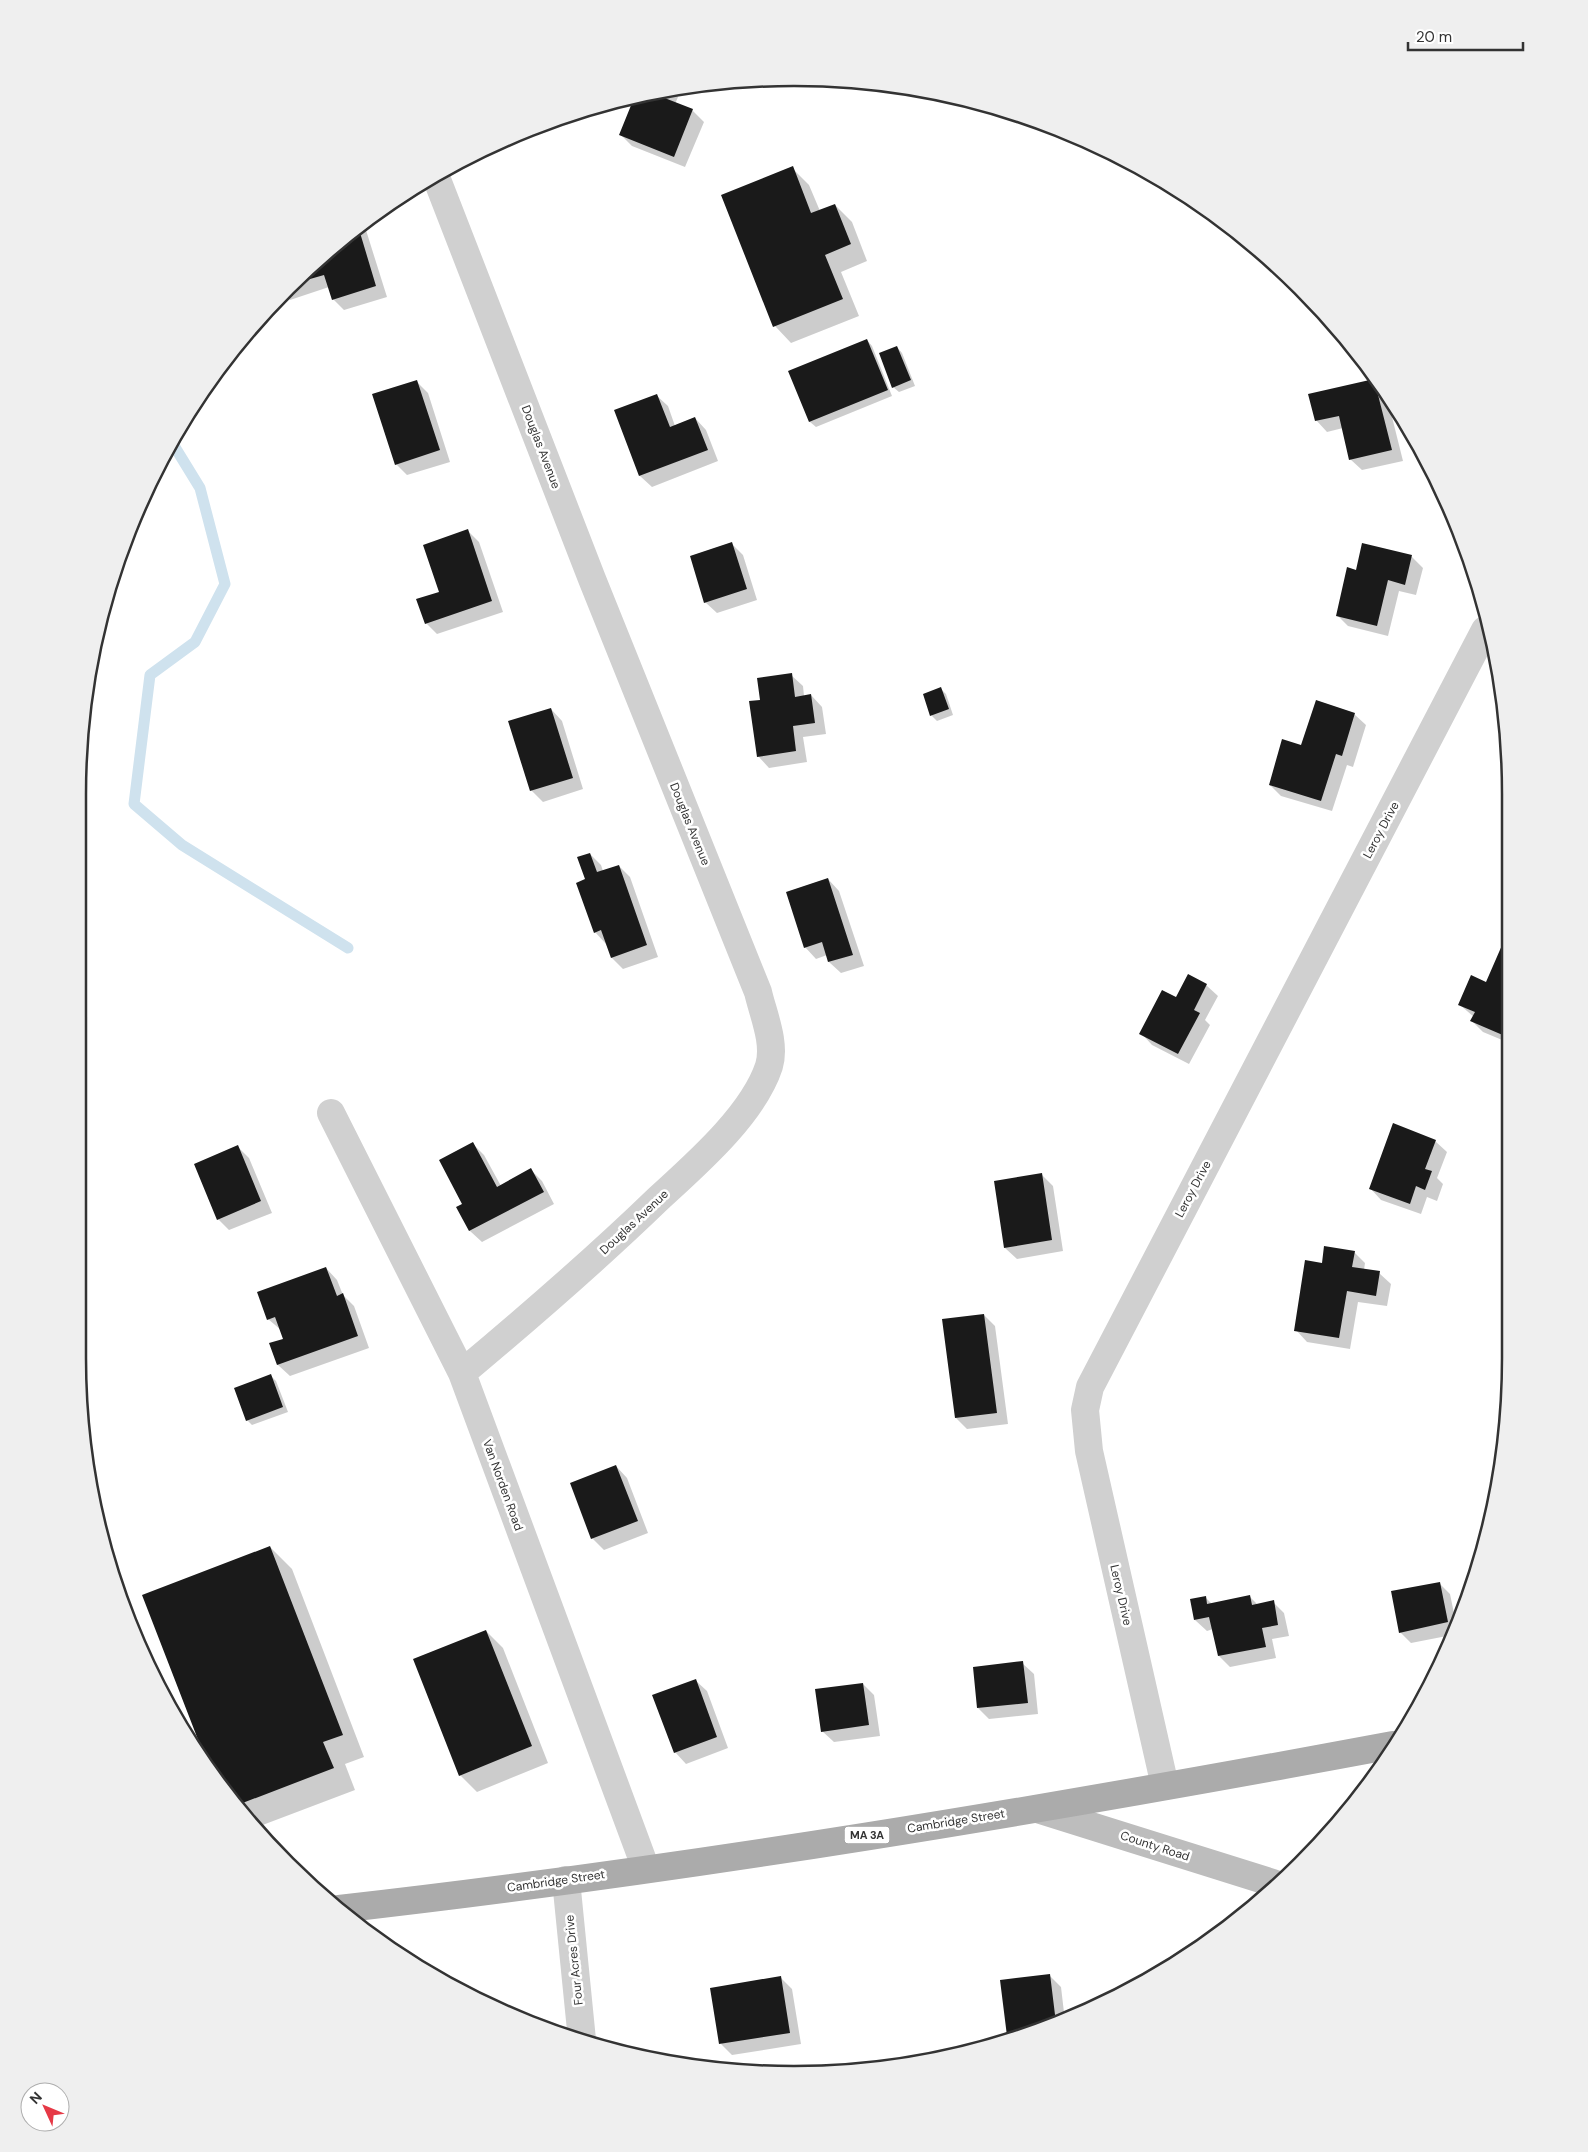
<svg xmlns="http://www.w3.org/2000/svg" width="1588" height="2152" viewBox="0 0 1588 2152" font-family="'DM Sans',sans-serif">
	<rect width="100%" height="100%" fill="#fff"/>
	<path fill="#0003" d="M 673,91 L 678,97 L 675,104 L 692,110 L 704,122 L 685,167 L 632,146 L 621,135 L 636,97 Z
		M 792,168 L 809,185 L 820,211 L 835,205 L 852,222 L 867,261 L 841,272 L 859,316 L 791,343 L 775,326 Z
		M 362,223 L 365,227 L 387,297 L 344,310 L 333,299 L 329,287 L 290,300 L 284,294 Z
		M 1263,253 L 1266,255 L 1278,268 L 1275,268 L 1264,257 Z
		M 1313,305 L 1325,318 L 1313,307 Z
		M 867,340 L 872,346 L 892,396 L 816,427 L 810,422 L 790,372 Z
		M 897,347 L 902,353 L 915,386 L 899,392 L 893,387 Z
		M 1375,380 L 1389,405 L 1403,461 L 1362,470 L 1350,459 L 1343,428 L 1327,432 L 1316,420 L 1310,395 Z
		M 416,381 L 428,393 L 450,462 L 407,475 L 396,464 Z
		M 656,395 L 668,406 L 675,426 L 695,418 L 706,430 L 718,461 L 652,487 L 640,476 L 616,411 Z
		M 468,531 L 479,542 L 503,612 L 437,634 L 426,623 Z
		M 732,544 L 743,555 L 757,600 L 717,613 L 705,602 Z
		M 1363,545 L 1412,557 L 1423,568 L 1416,595 L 1399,591 L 1388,636 L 1348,626 L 1337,615 L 1357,571 Z
		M 791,675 L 803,686 L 804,696 L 811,695 L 822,707 L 826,734 L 803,737 L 807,762 L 769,768 L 758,756 L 761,701 Z
		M 941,689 L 946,694 L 953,715 L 937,721 L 932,716 L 924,695 Z
		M 551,709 L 562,721 L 583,789 L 543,802 L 531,790 Z
		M 1354,714 L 1366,725 L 1353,767 L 1347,765 L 1332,811 L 1281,796 L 1270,785 L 1302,747 Z
		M 590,854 L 601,865 L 603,871 L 619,866 L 630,877 L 658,957 L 623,969 L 612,958 L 606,944 L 595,932 L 586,880 Z
		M 828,879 L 839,891 L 864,966 L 841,973 L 829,962 L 827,955 L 816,959 L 805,947 Z
		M 1506,939 L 1507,1042 L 1483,1032 L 1472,1021 L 1474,1017 L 1460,1005 L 1487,983 Z
		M 1206,985 L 1218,996 L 1205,1020 L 1210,1025 L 1189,1064 L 1152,1045 L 1141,1033 L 1176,999 Z
		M 1435,1141 L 1447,1152 L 1437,1178 L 1443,1184 L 1437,1201 L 1427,1197 L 1421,1214 L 1381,1200 L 1370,1188 Z
		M 472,1143 L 484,1155 L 501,1186 L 531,1170 L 542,1181 L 554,1204 L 482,1242 L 470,1231 L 458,1207 L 464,1205 Z
		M 238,1147 L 249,1158 L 272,1213 L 229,1230 L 218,1219 Z
		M 1042,1175 L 1053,1186 L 1063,1251 L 1017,1259 L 1005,1248 Z
		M 1354,1252 L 1365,1263 L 1364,1270 L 1379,1273 L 1391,1284 L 1387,1306 L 1358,1302 L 1350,1349 L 1307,1342 L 1296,1330 L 1323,1264 Z
		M 326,1268 L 337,1280 L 343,1295 L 354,1306 L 369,1348 L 290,1376 L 278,1365 L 271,1344 L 284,1339 L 281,1330 L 268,1319 Z
		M 984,1315 L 995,1326 L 1008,1424 L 967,1429 L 956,1418 Z
		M 271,1376 L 276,1381 L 288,1412 L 252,1425 L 247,1420 Z
		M 616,1466 L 627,1478 L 648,1533 L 604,1550 L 592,1538 L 571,1484 Z
		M 270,1547 L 292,1569 L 364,1757 L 345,1764 L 355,1790 L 260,1826 L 212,1771 L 144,1596 Z
		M 1439,1583 L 1450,1594 L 1456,1623 L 1452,1635 L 1411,1643 L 1400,1632 Z
		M 1250,1597 L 1258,1605 L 1273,1602 L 1284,1613 L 1289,1636 L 1272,1639 L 1276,1658 L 1230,1667 L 1219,1656 L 1213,1629 L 1207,1631 L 1195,1620 L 1206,1598 L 1212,1604 Z
		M 486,1631 L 503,1648 L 548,1763 L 477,1792 L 460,1775 Z
		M 1022,1663 L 1034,1674 L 1038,1714 L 989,1719 L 978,1708 Z
		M 695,1680 L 707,1691 L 728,1748 L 686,1764 L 675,1752 Z
		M 863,1684 L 874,1695 L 880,1736 L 834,1742 L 822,1731 Z
		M 1049,1975 L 1061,1987 L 1065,2021 L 1008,2036 L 1002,1981 Z
		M 781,1978 L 792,1989 L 801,2044 L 732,2055 L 721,2044 Z"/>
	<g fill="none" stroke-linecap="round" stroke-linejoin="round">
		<path stroke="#cfe2ee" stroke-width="11" d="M 173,444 L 200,488 L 225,584 L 195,642 L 150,675 L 134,804 L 182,845 L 348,948"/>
	</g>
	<path fill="#1a1a1a" d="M 664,93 L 662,97 L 693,109 L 674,157 L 619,135 L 634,98 Z
		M 793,166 L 811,213 L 835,204 L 851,244 L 825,255 L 843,299 L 773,327 L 721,195 Z
		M 358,226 L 376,286 L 332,300 L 324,275 L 296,283 Z
		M 867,339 L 888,390 L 809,422 L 788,371 Z
		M 897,346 L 911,380 L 892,388 L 879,353 Z
		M 1374,379 L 1392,450 L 1349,460 L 1339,416 L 1315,421 L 1308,394 Z
		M 417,380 L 440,450 L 395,465 L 372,394 Z
		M 657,394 L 670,427 L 695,417 L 708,450 L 639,476 L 614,410 Z
		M 468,529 L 492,601 L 425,624 L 416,599 L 439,592 L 423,545 Z
		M 732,542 L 747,589 L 704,603 L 690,556 Z
		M 1362,543 L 1412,555 L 1405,585 L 1388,580 L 1377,626 L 1336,616 L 1347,567 L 1356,570 Z
		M 792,673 L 795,697 L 811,694 L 815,723 L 793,726 L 796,751 L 757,757 L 749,701 L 760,700 L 757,678 Z
		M 941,687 L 949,709 L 930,716 L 923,694 Z
		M 1316,700 L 1355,713 L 1342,756 L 1336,754 L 1321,801 L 1269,785 L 1282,739 L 1301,745 Z
		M 551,708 L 573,778 L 530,791 L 508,721 Z
		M 590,853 L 597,872 L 619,865 L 647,945 L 611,958 L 601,930 L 594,933 L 576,883 L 585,879 L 577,857 Z
		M 828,878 L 853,955 L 828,962 L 822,942 L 804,948 L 786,892 Z
		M 1506,936 L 1507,1034 L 1505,1036 L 1470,1021 L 1475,1012 L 1458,1005 L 1471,975 L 1486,982 Z
		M 1188,974 L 1207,984 L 1194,1010 L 1200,1013 L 1178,1054 L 1139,1034 L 1162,990 L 1176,997 Z
		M 1393,1123 L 1436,1140 L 1425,1169 L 1432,1171 L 1425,1190 L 1416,1186 L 1410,1204 L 1369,1189 Z
		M 473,1142 L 497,1187 L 531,1168 L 544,1192 L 469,1231 L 456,1207 L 462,1204 L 439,1160 Z
		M 238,1145 L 261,1201 L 217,1220 L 194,1164 Z
		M 1042,1173 L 1052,1240 L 1004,1248 L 994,1181 Z
		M 1324,1246 L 1355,1251 L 1352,1267 L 1380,1271 L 1376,1296 L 1347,1291 L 1339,1338 L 1294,1331 L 1305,1260 L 1322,1263 Z
		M 326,1267 L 337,1296 L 343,1293 L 358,1336 L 277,1365 L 269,1343 L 283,1339 L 275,1317 L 267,1320 L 257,1292 Z
		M 984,1314 L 997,1413 L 955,1418 L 942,1319 Z
		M 271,1374 L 283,1407 L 246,1421 L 234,1388 Z
		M 616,1465 L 638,1521 L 591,1539 L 570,1483 Z
		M 270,1546 L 343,1735 L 323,1742 L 334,1768 L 240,1804 L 209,1768 L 142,1595 Z
		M 1440,1582 L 1448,1622 L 1399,1633 L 1391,1591 Z
		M 1250,1595 L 1252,1605 L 1274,1600 L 1278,1625 L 1262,1628 L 1266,1647 L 1218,1656 L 1209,1617 L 1194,1620 L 1190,1599 L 1206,1596 L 1207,1604 Z
		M 486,1630 L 532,1746 L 459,1776 L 413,1659 Z
		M 1023,1661 L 1028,1703 L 977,1708 L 973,1667 Z
		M 696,1679 L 717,1737 L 674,1753 L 652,1695 Z
		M 863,1683 L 869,1725 L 821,1732 L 815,1689 Z
		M 1050,1974 L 1056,2023 L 1007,2036 L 1000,1980 Z
		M 781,1976 L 790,2033 L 719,2044 L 710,1988 Z"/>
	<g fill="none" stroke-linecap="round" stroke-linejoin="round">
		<path stroke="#d0d0d0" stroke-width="28" d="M 436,177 L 592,579 L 758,992 C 763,1014 776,1043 769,1066 C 753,1115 695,1165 658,1199 C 595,1260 529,1317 462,1373
			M 331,1113 L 462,1373 L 646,1869
			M 1165,1786 L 1089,1451 L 1085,1410 L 1090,1387 L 1485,630
			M 566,1880 L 582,2040"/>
		<path stroke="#bdbdbd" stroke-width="28" d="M 1037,1809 L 1273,1883"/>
		<path stroke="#ababab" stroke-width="28" d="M 339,1909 C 692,1869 1044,1810 1393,1745"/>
	</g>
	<g text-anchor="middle" stroke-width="5" stroke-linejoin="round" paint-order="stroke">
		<rect fill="#fff" stroke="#707070" stroke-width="1" x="844.5" y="1826.5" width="45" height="17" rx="4"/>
		<g font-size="11" font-weight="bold" fill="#333">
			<text x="867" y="1839">MA 3A</text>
		</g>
		<g font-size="12" fill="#333" stroke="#fff">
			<text transform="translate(541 447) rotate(69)" y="4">Douglas Avenue</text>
			<text transform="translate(690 824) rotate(68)" y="4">Douglas Avenue</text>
			<text transform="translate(1381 830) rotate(-62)" y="4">Leroy Drive</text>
			<text transform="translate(1193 1189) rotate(-62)" y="4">Leroy Drive</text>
			<text transform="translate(634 1222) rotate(-43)" y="4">Douglas Avenue</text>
			<text transform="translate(503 1485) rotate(70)" y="4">Van Norden Road</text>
			<text transform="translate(1121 1595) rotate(77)" y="4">Leroy Drive</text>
			<text transform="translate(956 1821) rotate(-9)" y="4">Cambridge Street</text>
			<text transform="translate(1155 1846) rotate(18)" y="4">County Road</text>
			<text transform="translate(556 1881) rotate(-8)" y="4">Cambridge Street</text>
			<text transform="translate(574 1960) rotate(-96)" y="4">Four Acres Drive</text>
		</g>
	</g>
	<path d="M0 0H1588V2152H0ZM794 86H794A708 708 0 0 1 1502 794V1358A708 708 0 0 1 794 2066H794A708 708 0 0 1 86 1358V794A708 708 0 0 1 794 86Z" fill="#efefef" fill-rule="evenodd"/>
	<path fill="none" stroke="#333" stroke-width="2.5" d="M794 86H794A708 708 0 0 1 1502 794V1358A708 708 0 0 1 794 2066H794A708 708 0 0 1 86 1358V794A708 708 0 0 1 794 86Z"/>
	<g transform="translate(45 2107) rotate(314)"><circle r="24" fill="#ffffff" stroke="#adadad"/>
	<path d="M0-4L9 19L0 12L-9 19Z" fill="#e63946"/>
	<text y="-8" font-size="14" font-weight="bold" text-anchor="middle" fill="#333333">N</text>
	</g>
	<path d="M1408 42v8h115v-8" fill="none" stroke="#333333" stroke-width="2.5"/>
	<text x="1416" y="42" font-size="15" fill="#333333" stroke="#ffffff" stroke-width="4" paint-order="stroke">20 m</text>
</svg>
